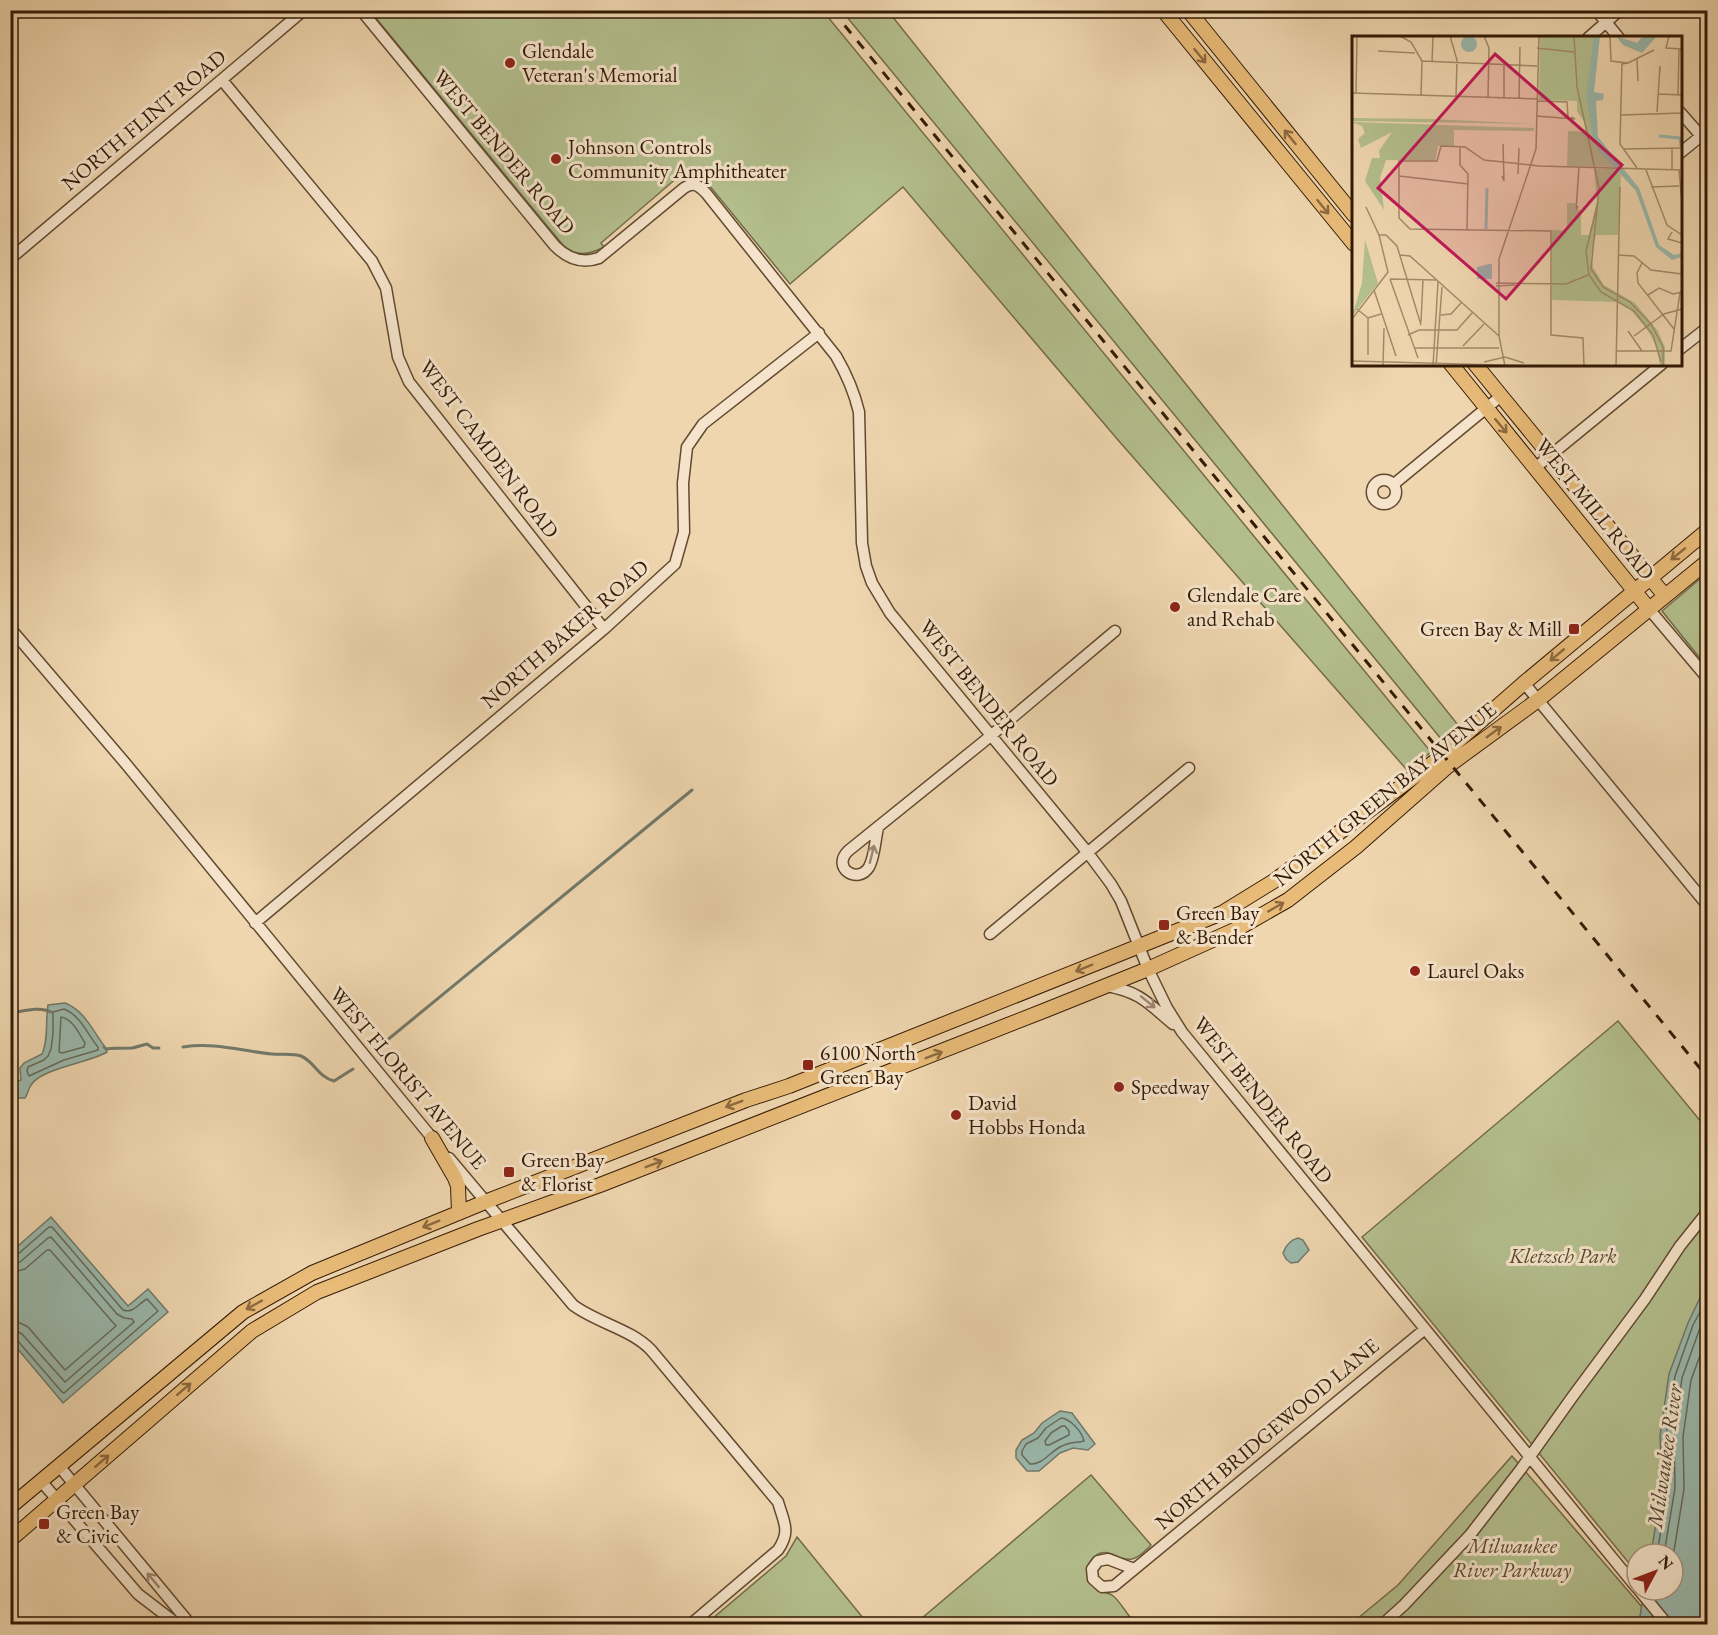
<svg xmlns="http://www.w3.org/2000/svg" width="1718" height="1635" viewBox="0 0 1718 1635" font-family="'EB Garamond',serif">
	<rect width="100%" height="100%" fill="#efd6af"/>
	<filter id="stains"><feTurbulence type="fractalNoise" baseFrequency=".00333" numOctaves="4"/><feColorMatrix values="0 0 0 0 .2 0 0 0 0 .09 0 0 0 0 .02 0 0 0 .5 -.17"/></filter>
	<radialGradient id="worn" r=".72"><stop offset=".6" stop-color="#630" stop-opacity="0"/><stop offset="1" stop-color="#630" stop-opacity=".3"/></radialGradient>
	<path fill="#b4bf8e" stroke="#746c4a" stroke-width="1.5" d="M 370,11 L 823,11 L 1431,752 L 1407,770 L 1118,440 L 903,187 L 790,284 L 700,174 C 692,169 686,171 678,177 L 601,243 L 604,247 C 589,255 576,257 563,245 Z
		M 842,11 L 888,11 L 1462,730 L 1442,740 Z
		M 1707,573 L 1707,667 L 1662,611 Z
		M 1618,1021 L 1707,1129 L 1707,1361 L 1651,1554 L 1637,1554 L 1637,1573 L 1362,1237 Z
		M 1512,1456 L 1642,1607 L 1639,1624 L 1351,1624 L 1398,1585 Z
		M 1091,1475 L 1151,1545 C 1146,1550 1140,1557 1132,1559 C 1117,1562 1105,1541 1090,1562 C 1086,1569 1089,1577 1093,1584 C 1100,1595 1105,1591 1112,1595 C 1119,1600 1125,1611 1130,1617 L 1121,1624 L 915,1624 Z
		M 797,1537 L 868,1624 L 706,1624 L 786,1556 Z"/>
	<path fill="#9ab9ad" stroke="#71796a" stroke-width="1.5" d="M 65,1003 C 84,1010 93,1031 105,1047 L 107,1052 C 89,1063 42,1068 31,1085 C 28,1089 28,1094 25,1098 L 19,1098 L 11,1089 L 11,1079 L 15,1082 L 21,1080 L 20,1068 L 24,1063 L 42,1054 C 49,1038 45,1022 48,1005 Z
		M 51,1217 L 128,1306 L 148,1289 L 168,1312 L 63,1403 L 11,1341 L 11,1252 Z
		M 1298,1238 L 1303,1240 L 1309,1250 L 1298,1262 L 1291,1263 L 1286,1259 L 1283,1253 C 1286,1245 1290,1240 1298,1238 Z
		M 1707,1283 L 1707,1624 L 1639,1624 L 1644,1590 L 1673,1590 L 1673,1554 L 1651,1554 L 1662,1486 L 1660,1436 L 1669,1374 L 1688,1323 Z
		M 1060,1411 L 1072,1413 L 1095,1444 L 1088,1450 L 1073,1448 L 1060,1453 L 1039,1471 L 1027,1471 L 1016,1458 L 1016,1450 L 1022,1440 L 1034,1433 L 1042,1423 Z"/>
	<g fill="none" stroke-linecap="round" stroke-linejoin="round">
		<path stroke="#666a5a" stroke-width="1.5" d="M 64,1009 C 80,1015 88,1035 98,1047 L 98,1050 L 64,1060 L 29,1076 L 27,1071 L 28,1067 L 44,1060 L 48,1056 L 51,1049 L 53,1034 L 53,1012 Z
			M 61,1017 C 73,1019 79,1034 85,1043 L 84,1047 L 62,1053 L 59,1052 Z
			M 10,1256 L 17,1255 L 49,1227 L 52,1227 L 123,1310 C 133,1314 139,1303 147,1299 L 158,1311 L 64,1393 L 62,1392 L 17,1340 L 10,1338
			M 10,1264 L 20,1262 L 48,1238 L 51,1237 L 117,1314 L 124,1318 L 132,1319 L 134,1322 L 65,1382 L 22,1334 L 17,1331 L 10,1331
			M 10,1273 L 25,1269 L 47,1250 L 50,1250 L 116,1326 L 65,1370 L 28,1327 L 20,1323 L 10,1322
			M 1061,1418 C 1071,1419 1082,1432 1084,1441 C 1075,1443 1069,1442 1060,1447 C 1049,1453 1042,1465 1030,1464 L 1022,1455 L 1022,1451 L 1026,1444 L 1038,1438 L 1046,1428 Z
			M 1062,1426 L 1065,1426 L 1069,1431 L 1069,1435 L 1049,1445 L 1046,1445 L 1045,1441 L 1051,1433 Z
			M 1657,1554 L 1668,1487 L 1666,1436 L 1675,1376 L 1693,1325 L 1708,1297
			M 1664,1554 L 1675,1488 L 1674,1437 L 1682,1378 L 1700,1328 L 1708,1314
			M 1673,1557 L 1684,1489 L 1683,1437 L 1691,1380 L 1708,1334"/>
		<path stroke="#71796a" stroke-width="3" d="M 17,1012 C 28,1010 41,1007 51,1012
			M 380,1046 L 692,790
			M 104,1047 L 106,1049 C 115,1048 123,1048 132,1048 C 138,1047 142,1045 147,1044 L 153,1048 L 159,1048
			M 183,1047 C 215,1042 241,1051 272,1054 C 281,1055 293,1053 301,1056 C 315,1062 318,1077 334,1081 L 353,1069"/>
		<g stroke="#624930" stroke-width="13">
			<path id="minor" d="M 361,10 L 555,246 C 568,259 582,264 599,258 L 684,188 C 694,181 699,186 706,193 L 836,356 C 847,375 854,391 859,412 L 862,543 L 866,566 L 872,583 L 890,613 L 1088,853 L 1111,884 L 1121,901 L 1148,969 L 1167,1008 L 1182,1032 L 1637,1588
				M 1596,10 L 1619,38
				M 1588,38 L 1620,10
				M 222,80 L 372,261 L 386,288 L 398,357 L 409,382 L 604,629
				M 1680,112 L 1708,144
				M 1680,153 L 1701,136
				M 10,259 L 304,10
				M 1680,349 L 1708,327
				M 1535,468 L 1662,364
				M1372 492a12 12 0 1 1 24 0a12 12 0 1 1-24 0Z
				M 1394,484 L 1501,396
				M 1649,609 L 1708,679
				M 10,628 L 126,764 L 437,1144
				M 1524,683 L 1708,906
				M 878,828 C 875,840 875,856 869,867 C 858,885 831,868 848,851 L 982,743 L 1115,631
				M 255,923 L 604,629 L 675,564 L 684,532 L 683,483 L 687,447 L 703,424 L 819,333
				M 990,934 L 1189,768
				M 1107,986 C 1140,992 1148,1003 1173,1024
				M 449,1158 L 573,1305 C 597,1323 631,1329 651,1350 L 778,1502 C 784,1523 791,1531 778,1550 L 691,1624
				M 59,1466 L 190,1624
				M 41,1481 L 138,1594 L 177,1624
				M 1134,1569 L 1108,1559 L 1098,1561 L 1092,1569 L 1093,1579 L 1102,1587 L 1114,1586 L 1425,1329
				M 1639,1590 L 1667,1624
				M 1383,1624 L 1404,1605 L 1470,1535 L 1521,1469 L 1573,1396 L 1645,1299 L 1680,1246 L 1708,1211"/>
		</g>
		<g stroke="#331a06" stroke-width="16">
			<path id="major" d="M 1163,10 L 1354,244
				M 1188,10 L 1354,215
				M 1451,364 L 1649,609
				M 1475,364 L 1665,596
				M 432,1138 L 455,1178 L 458,1186 L 459,1213
				M 10,1507 L 243,1312 L 312,1273 L 485,1202 L 746,1100 L 789,1086 L 1222,913 L 1274,881 L 1434,762 L 1524,683 L 1708,530
				M 10,1540 L 252,1331 L 317,1292 L 478,1229 L 600,1185 L 1046,1010 L 1148,969 L 1239,928 L 1288,900 L 1356,847 L 1448,766 L 1538,700 L 1708,561"/>
		</g>
		<use href="#minor" stroke="#f5e4cb" stroke-width="10"/>
		<use href="#major" stroke="#e8bb78" stroke-width="14"/>
		<path stroke="#331a06" stroke-width="3" stroke-dasharray="10 10" stroke-linecap="butt" d="M 832,10 L 1708,1078"/>
	</g>
	<defs><path id="oneway-shaft" d="M-6 0H5M1.5-3L5.5 0L1.5 3" fill="none" stroke-width="1.6" stroke-linecap="round" stroke-linejoin="round" transform="scale(1.5)"/></defs>
	<g stroke="#8e6a3f">
		<use href="#oneway-shaft" transform="translate(1200 56) rotate(51)"/>
		<use href="#oneway-shaft" transform="translate(1290 137) rotate(-129)"/>
		<use href="#oneway-shaft" transform="translate(1323 207) rotate(51)"/>
		<use href="#oneway-shaft" transform="translate(1501 426) rotate(50)"/>
		<use href="#oneway-shaft" transform="translate(1678 554) rotate(141)"/>
		<use href="#oneway-shaft" transform="translate(1557 655) rotate(140)"/>
		<use href="#oneway-shaft" transform="translate(1494 732) rotate(-36)"/>
		<use href="#oneway-shaft" transform="translate(1276 907) rotate(-30)"/>
		<use href="#oneway-shaft" transform="translate(1084 968) rotate(158)"/>
		<use href="#oneway-shaft" transform="translate(934 1055) rotate(-21)"/>
		<use href="#oneway-shaft" transform="translate(734 1104) rotate(159)"/>
		<use href="#oneway-shaft" transform="translate(654 1164) rotate(-21)"/>
		<use href="#oneway-shaft" transform="translate(431 1224) rotate(158)"/>
		<use href="#oneway-shaft" transform="translate(254 1305) rotate(151)"/>
		<use href="#oneway-shaft" transform="translate(184 1389) rotate(-41)"/>
		<use href="#oneway-shaft" transform="translate(102 1461) rotate(-41)"/>
	</g>
	<g stroke="#9e8972">
		<use href="#oneway-shaft" transform="translate(872 854) rotate(-76)"/>
		<use href="#oneway-shaft" transform="translate(1148 1002) rotate(39)"/>
		<use href="#oneway-shaft" transform="translate(153 1580) rotate(-130)"/>
	</g>
	<g fill="#8f2418" stroke="#f5e4cb" stroke-width="2">
		<circle cx="510" cy="63" r="6"/>
		<circle cx="556" cy="159" r="6"/>
		<circle cx="1175" cy="607" r="6"/>
		<rect x="1568" y="623" width="12" height="12" rx="3"/>
		<rect x="1158" y="919" width="12" height="12" rx="3"/>
		<circle cx="1415" cy="971" r="6"/>
		<rect x="802" y="1059" width="12" height="12" rx="3"/>
		<circle cx="1119" cy="1087" r="6"/>
		<circle cx="956" cy="1115" r="6"/>
		<rect x="503" y="1166" width="12" height="12" rx="3"/>
		<rect x="38" y="1518" width="12" height="12" rx="3"/>
	</g>
	<g text-anchor="middle" stroke-width="6" stroke-linejoin="round" paint-order="stroke">
		<g font-size="21" fill="#331a06" stroke="#f5e4cb" text-anchor="start">
			<text x="522" y="58">Glendale<tspan x="522" dy="24">Veteran's Memorial</tspan></text>
			<text x="568" y="154">Johnson Controls<tspan x="568" dy="24">Community Amphitheater</tspan></text>
			<text x="1187" y="602">Glendale Care<tspan x="1187" dy="24">and Rehab</tspan></text>
			<text x="1562" y="636" text-anchor="end">Green Bay &amp; Mill</text>
			<text x="1176" y="920">Green Bay<tspan x="1176" dy="24">&amp; Bender</tspan></text>
			<text x="1427" y="978">Laurel Oaks</text>
			<text x="820" y="1060">6100 North<tspan x="820" dy="24">Green Bay</tspan></text>
			<text x="1131" y="1094">Speedway</text>
			<text x="968" y="1110">David<tspan x="968" dy="24">Hobbs Honda</tspan></text>
			<text x="521" y="1167">Green Bay<tspan x="521" dy="24">&amp; Florist</tspan></text>
			<text x="56" y="1519">Green Bay<tspan x="56" dy="24">&amp; Civic</tspan></text>
		</g>
		<g font-size="21" fill="#331a06" stroke="#f5e4cb">
			<text transform="translate(144 120) rotate(-40)" y="7">NORTH FLINT ROAD</text>
			<text transform="translate(504 152) rotate(50)" y="7">WEST BENDER ROAD</text>
			<text transform="translate(489 449) rotate(53)" y="7">WEST CAMDEN ROAD</text>
			<text transform="translate(1595 509) rotate(51)" y="7">WEST MILL ROAD</text>
			<text transform="translate(565 634) rotate(-41)" y="7">NORTH BAKER ROAD</text>
			<text transform="translate(989 703) rotate(51)" y="7">WEST BENDER ROAD</text>
			<text transform="translate(1385 794) rotate(-39)" y="7">NORTH GREEN BAY AVENUE</text>
			<text transform="translate(408 1078) rotate(50)" y="7">WEST FLORIST AVENUE</text>
			<text transform="translate(1263 1100) rotate(51)" y="7">WEST BENDER ROAD</text>
			<text transform="translate(1267 1434) rotate(-40)" y="7">NORTH BRIDGEWOOD LANE</text>
		</g>
		<g font-size="21" font-style="italic" fill="#5a4c2f" stroke="#f5e4cb">
			<text x="1563" y="1263">Kletzsch Park</text>
			<text x="1512" y="1553">Milwaukee<tspan x="1512" dy="24">River Parkway</tspan></text>
		</g>
		<g font-size="22" font-style="italic" fill="#524a38" stroke="#f5e4cb">
			<text transform="translate(1664 1456) rotate(-82)" y="8">Milwaukee River</text>
		</g>
	</g>
	<g transform="translate(1352 36)">
		<rect width="330" height="330" fill="#efd6af"/>
		<path d="M 188,0 L 245,0 L 241,30 L 242,97 L 262,131 L 215,130 L 216,95 L 234,96 L 233,87 L 225,75 L 225,65 L 187,64 ZM 0,82 L 80,83 L 182,88 L 0,85 ZM 0,86 L 182,92 L 182,95 L 102,94 L 102,110 L 86,110 L 83,125 L 34,124 L 28,142 L 32,174 L 13,145 L 20,122 L 28,122 L 27,115 L 40,96 L 9,112 L 6,103 L 13,97 L 10,90 ZM 242,133 L 263,133 L 269,139 L 266,199 L 244,199 L 239,219 L 241,231 L 252,249 L 283,267 L 306,295 L 313,311 L 313,330 L 308,330 L 305,311 L 296,295 L 279,274 L 265,266 L 200,264 L 200,194 L 215,195 L 215,167 L 225,167 L 222,173 L 229,174 L 229,199 L 237,199 L 245,165 ZM 13,204 L 26,247 L 0,280 L 10,247 Z" fill="#b4bf8e"/>
		<path d="M 242,0 L 248,0 L 242,56 L 252,58 L 251,64 L 244,65 L 246,101 L 287,152 L 307,209 L 322,219 L 330,217 L 330,221 L 320,224 L 304,211 L 284,155 L 247,115 L 241,103 L 234,60 ZM 264,0 L 285,7 L 291,0 L 305,0 L 290,17 L 271,9 ZM109 8a8 8 0 1 1 16 0a8 8 0 1 1-16 0ZM 137,228 L 140,228 L 140,243 L 125,243 L 125,231 Z" fill="#9ab9ad"/>
		<path fill="none" stroke="#9ab9ad" stroke-width="3" d="M 307,100 L 328,102 L 329,110M 134,193 L 135,152"/>
		<path fill="none" stroke="#a48b6b" stroke-width="1.5" d="M 48,0 L 59,6 L 70,25 L 69,60M 98,0 L 105,24 L 104,60M 132,0 L 137,12 L 136,61M 222,0 L 225,51 L 247,152 L 239,233 L 251,251 L 278,266 L 299,288 L 311,311 L 311,330M 258,0 L 259,25 L 276,27 L 270,28M 317,0 L 314,12 L 330,13M 185,12 L 222,16M 26,15 L 63,17M 285,23 L 286,45M 70,25 L 185,30M 270,26 L 268,108 L 285,132M 80,27 L 81,0M 276,27 L 302,14M 0,57 L 186,63M 4,57 L 5,0M 306,58 L 330,59M 326,59 L 327,13M 152,62 L 152,29M 167,62 L 168,11M 186,65 L 215,66 L 216,80M 305,76 L 308,30 L 308,35M 269,79 L 330,77M 184,80 L 223,83 L 219,81M 108,111 L 108,129 L 116,138 L 115,195M 271,113 L 330,112M 320,133 L 320,112M 294,134 L 315,189 L 330,199M 327,134 L 330,167M 166,138 L 167,112M 47,140 L 116,148M 150,140 L 152,145 L 151,108M 299,151 L 327,150M 246,166 L 234,215 L 237,239 L 249,256 L 282,275 L 301,299 L 309,326M 226,170 L 224,174 L 227,131M 320,196 L 316,203 L 330,207M 27,199 L 34,199 L 45,210 L 69,289M 48,219 L 58,220 L 147,300M 266,219 L 282,220 L 299,234 L 330,238M 290,227 L 285,237 L 286,247 L 322,293M 38,243 L 66,322M 38,243 L 84,244M 144,247 L 214,248 L 236,239M 144,250 L 163,249M 22,254 L 44,320M 296,259 L 307,252 L 321,258 L 330,256M 5,273 L 16,282 L 29,278M 89,279 L 99,278 L 109,267M 0,283 L 36,236 L 27,199 L 14,171M 69,286 L 71,244M 276,295 L 290,315M 56,299 L 67,294 L 105,294 L 120,277M 282,300 L 312,278 L 330,273M 111,310 L 132,288M 62,312 L 147,312M 265,315 L 319,315 L 328,257M 16,319 L 16,282M 0,325 L 185,330M 132,326 L 153,321 L 172,327M 31,330 L 32,292M 81,330 L 86,246M 84,330 L 90,251M 153,330 L 147,300 L 147,223 L 184,113 L 187,0M 232,330 L 231,302 L 199,299 L 199,195 L 58,193 L 47,182 L 47,125 L 85,125 L 89,110 L 113,111 L 132,124 L 187,130 L 330,134M 264,330 L 268,151"/>
		<path fill="#c2185b" fill-opacity="0.15" stroke="#c2185b" stroke-width="3" d="M 143,18 L 270,129 L 154,263 L 26,152 Z"/>
		<rect width="330" height="330" fill="none" stroke="#331a06" stroke-width="3"/>
	</g>
	<rect width="1718" height="1635" fill="none" stroke="#efd6af" stroke-width="36"/>
	<rect x="12" y="12" width="1694" height="1611" fill="none" stroke="#331a06" stroke-width="3"/>
	<rect x="18" y="18" width="1682" height="1599" fill="none" stroke="#331a06" stroke-width="1.5"/>
	<g transform="translate(1655 1572) rotate(49)"><circle r="28" fill="#f5e4cb" stroke="#a7937c" stroke-width="1.5"/>
	<path d="M0-4.5L10 22L0 15L-10 22Z" fill="#8f2418"/>
	<text y="-9" font-size="16" font-weight="bold" text-anchor="middle" fill="#331a06">N</text>
	</g>
	<rect width="100%" height="100%" filter="url(#stains)"/>
	<rect width="100%" height="100%" fill="url(#worn)"/>
</svg>
